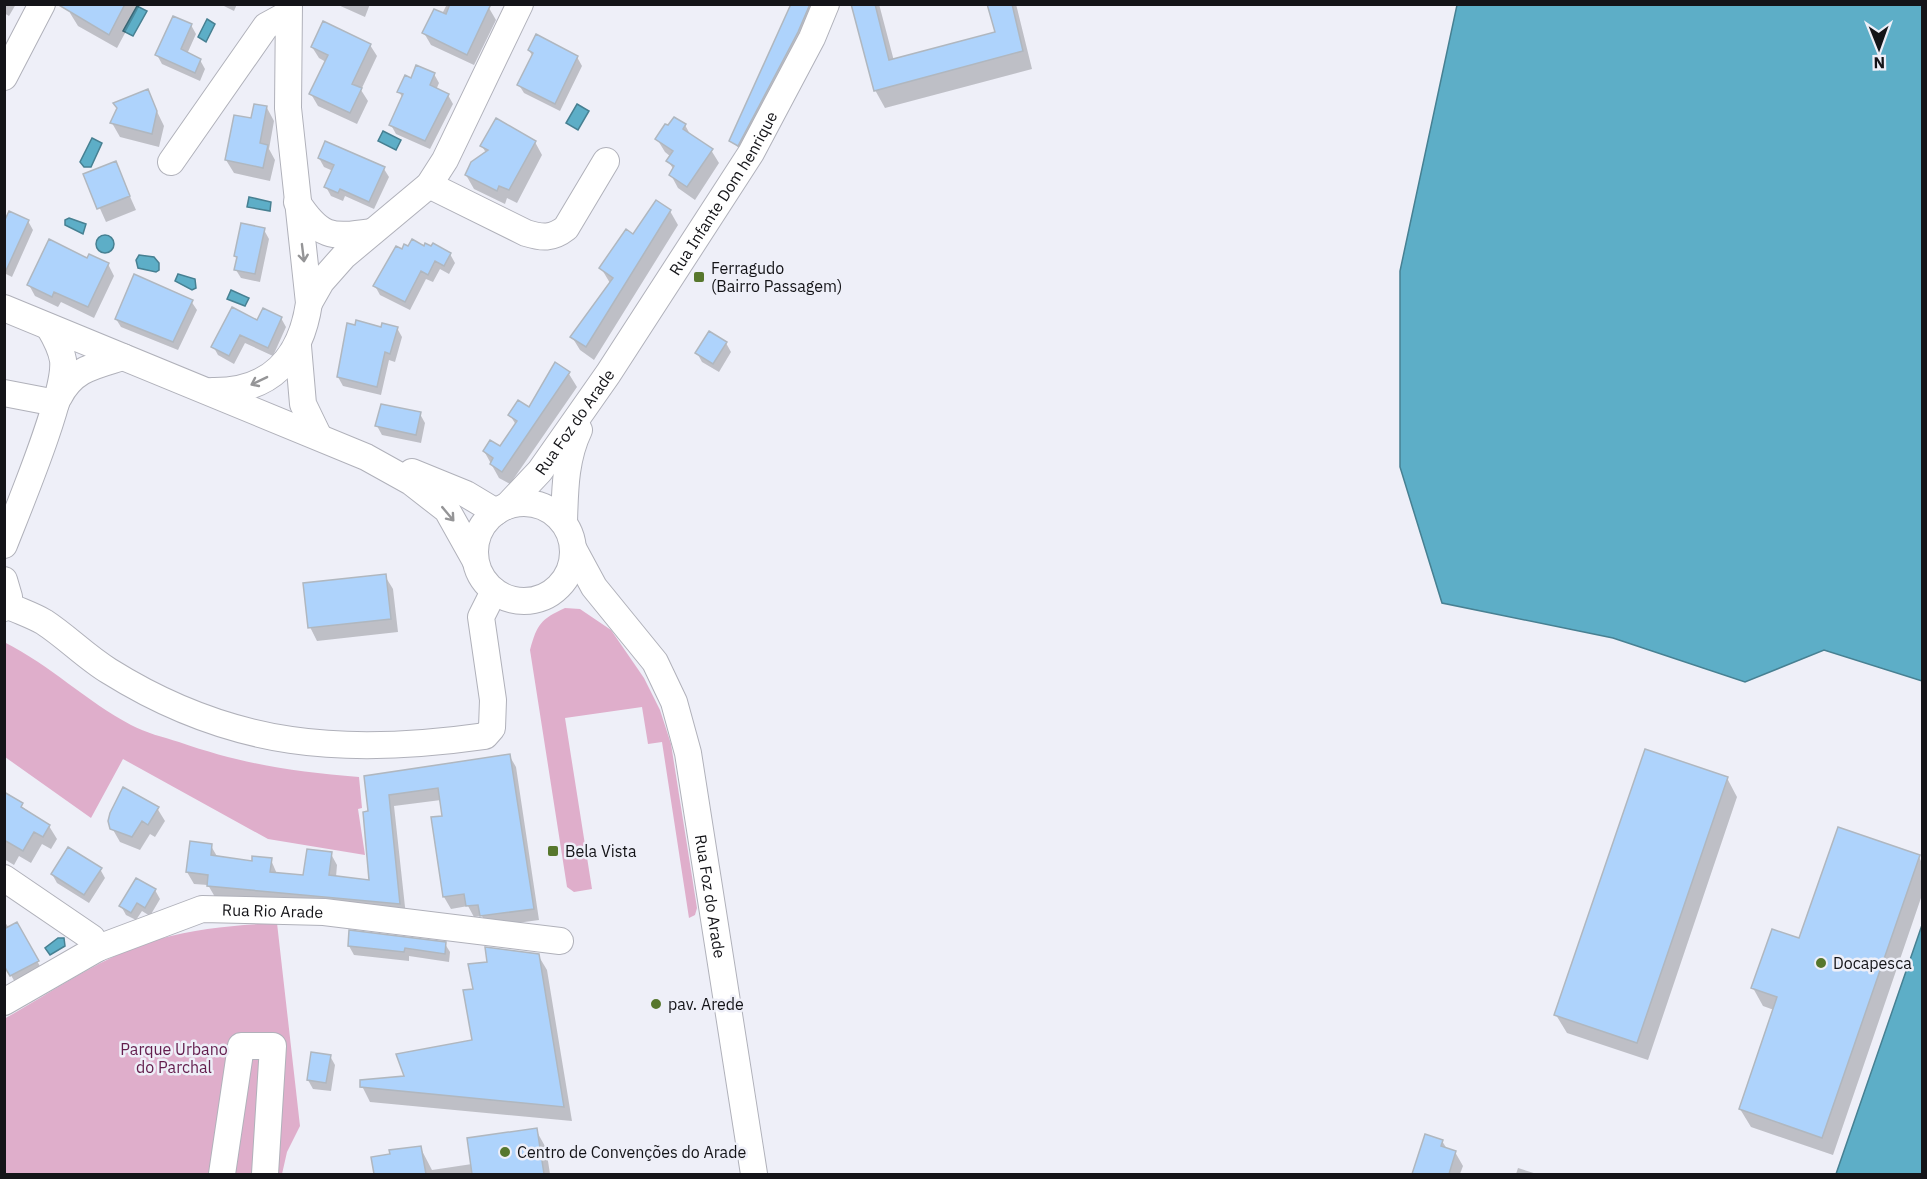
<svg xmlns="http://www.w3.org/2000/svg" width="1927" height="1179" viewBox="0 0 1927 1179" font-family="'IBM Plex Sans',sans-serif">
	<rect width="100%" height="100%" fill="#eeeff8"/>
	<path fill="#dfaecb" d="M 565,608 L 580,609 L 611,630 L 644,678 L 660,710 L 671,744 L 697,908 L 695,915 L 689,918 L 662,742 L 648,744 L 642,707 L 565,718 L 592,889 L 574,892 L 567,887 L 530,650 C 537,624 541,619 565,608 Z
		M 4,642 C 50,665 86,701 131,725 C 146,733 163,737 179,742 C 242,764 293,772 359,777 L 362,808 L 358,809 L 365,855 L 268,839 L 123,759 L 91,818 L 5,757 Z
		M 277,923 L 300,1126 L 287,1152 L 282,1174 L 5,1174 L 4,1019 C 54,991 104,955 159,939 C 198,928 238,925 277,923 Z"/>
	<path fill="#5daec7" stroke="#478092" stroke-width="1.5" d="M 1457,5 L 1922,5 L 1922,681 L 1824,650 L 1745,682 L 1613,638 L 1442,603 L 1400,467 L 1400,271 Z
		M 137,6 L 147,11 L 133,36 L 123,31 Z
		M 207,19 L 215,24 L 206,42 L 198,37 Z
		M 577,104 L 589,111 L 578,130 L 566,123 Z
		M 383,131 L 401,140 L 396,150 L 378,141 Z
		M 92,138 L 102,143 L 91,167 L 84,167 L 80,162 Z
		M 249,197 L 271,202 L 270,211 L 247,207 Z
		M 69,218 L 86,224 L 83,234 L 65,225 L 65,220 Z
		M96 244a9 9 0 1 1 18 0a9 9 0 1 1-18 0Z
		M 139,255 L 154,257 L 159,263 L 159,270 L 156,272 L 138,268 L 136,260 Z
		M 178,274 L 195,279 L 196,288 L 192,290 L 175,281 Z
		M 231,290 L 249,298 L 245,306 L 227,299 Z
		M 1922,925 L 1922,1174 L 1836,1174 Z
		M 58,938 L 64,938 L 65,946 L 50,955 L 45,948 Z"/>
	<path fill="#0003" d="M 4,4 L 16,4 L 9,16 L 4,13 Z
		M 71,4 L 138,4 L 139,7 L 117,48 L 78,26 L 70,13 Z
		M 220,4 L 237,4 L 234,11 Z
		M 336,4 L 370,4 L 365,17 Z
		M 447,4 L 482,4 L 489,8 L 496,20 L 474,65 L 431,45 L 424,33 L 442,14 Z
		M 792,4 L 811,4 L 800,37 L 740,149 L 731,141 Z
		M 853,4 L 879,4 L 894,61 L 996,33 L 989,4 L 1016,4 L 1032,69 L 885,108 L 875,90 Z
		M 191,25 L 196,34 L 187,54 L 200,60 L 205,69 L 200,81 L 162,64 L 157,55 Z
		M 370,45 L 377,56 L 361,90 L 368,101 L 357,124 L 318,106 L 311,94 L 326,62 L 319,58 L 312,47 Z
		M 529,50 L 577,57 L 582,66 L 560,111 L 524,93 L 519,85 L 533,57 Z
		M 434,74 L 439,83 L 436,90 L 448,95 L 453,104 L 430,149 L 396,134 L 391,125 L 403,98 L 399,92 L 411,80 Z
		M 147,91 L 164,126 L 159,147 L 120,137 L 112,123 L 118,109 Z
		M 267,108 L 274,121 L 269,149 L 275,160 L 270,181 L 234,173 L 226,160 L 252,120 Z
		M 685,125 L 691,136 L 711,150 L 719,163 L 695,200 L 678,188 L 671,175 L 674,170 L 668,161 L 671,157 L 665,152 L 657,139 Z
		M 535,142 L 542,155 L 517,203 L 507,198 L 505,204 L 474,189 L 466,175 L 486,153 L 482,146 Z
		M 319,158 L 384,169 L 389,177 L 374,209 L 345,196 L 343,201 L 331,196 L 326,187 L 333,171 L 324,167 Z
		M 115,163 L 136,210 L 106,222 L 85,175 Z
		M 657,202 L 670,211 L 678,225 L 594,360 L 580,350 L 572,337 L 610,283 L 601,268 L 634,236 Z
		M 28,221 L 33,230 L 12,277 L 4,273 Z
		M 264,230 L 269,239 L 260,282 L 241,278 L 236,270 L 238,260 L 236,255 Z
		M 425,248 L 450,254 L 455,263 L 449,274 L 440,269 L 433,282 L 426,279 L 410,310 L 380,295 L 375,286 L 402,251 Z
		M 88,260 L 108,264 L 114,276 L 94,318 L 61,302 L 58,307 L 35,296 L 29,285 Z
		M 191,301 L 197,310 L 178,350 L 121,327 L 116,319 Z
		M 281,318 L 286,327 L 273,356 L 245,343 L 234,364 L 218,355 L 213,346 L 257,322 Z
		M 382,328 L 397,328 L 402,337 L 395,362 L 389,360 L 381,395 L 343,386 L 338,377 Z
		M 710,333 L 726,343 L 731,352 L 719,372 L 702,362 L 697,353 Z
		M 555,364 L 569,374 L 577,387 L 510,484 L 499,478 L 484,451 L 500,448 L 516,425 L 510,415 L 529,410 Z
		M 420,414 L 425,423 L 421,443 L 382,435 L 377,426 Z
		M 385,576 L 393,589 L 398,632 L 317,641 L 310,627 Z
		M 509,755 L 516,767 L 539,920 L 488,927 L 482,916 L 474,917 L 468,906 L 451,909 L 444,897 L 433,818 L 444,817 L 441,800 L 394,806 L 406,916 L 215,897 L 208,885 L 194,884 L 187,872 L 211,846 L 218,858 L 253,862 L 271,860 L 277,874 L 305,877 L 331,854 L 337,865 L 336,877 L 371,881 L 366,777 Z
		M 1727,778 L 1737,797 L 1648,1060 L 1567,1033 L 1556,1015 Z
		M 4,794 L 49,826 L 57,839 L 51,849 L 42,844 L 31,863 L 19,856 L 14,865 L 4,859 Z
		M 157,808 L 165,821 L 155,837 L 150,834 L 140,850 L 120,842 L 112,828 Z
		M 1919,857 L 1922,863 L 1922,895 L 1833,1155 L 1751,1127 L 1740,1109 L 1774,1010 L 1763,1006 L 1753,988 L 1800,940 Z
		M 100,869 L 105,878 L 89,903 L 57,883 L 52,874 Z
		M 155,890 L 160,899 L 150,916 L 142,911 L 136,920 L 126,915 L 121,906 Z
		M 4,921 L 9,928 L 17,924 L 42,970 L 16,984 L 4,963 Z
		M 445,944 L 450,952 L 449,962 L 409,956 L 409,961 L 354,955 L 349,946 Z
		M 538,955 L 547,970 L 572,1121 L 370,1102 L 362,1086 L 406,1078 L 474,1041 L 475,991 Z
		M 330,1056 L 335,1065 L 331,1091 L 313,1089 L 308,1080 Z
		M 536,1130 L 546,1148 L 550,1174 L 375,1174 L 372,1158 L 420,1147 L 432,1170 L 472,1164 Z
		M 1426,1136 L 1442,1141 L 1447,1149 L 1455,1152 L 1463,1166 L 1460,1174 L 1413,1174 Z
		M 1518,1168 L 1537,1174 L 1516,1174 Z"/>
	<path fill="#aed3fc" stroke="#b0b7bf" stroke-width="1.5" d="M 57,4 L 125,4 L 109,35 Z
		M 450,4 L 491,4 L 467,55 L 422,33 L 434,9 L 446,14 Z
		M 791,4 L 810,4 L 798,32 L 738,146 L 729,141 Z
		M 851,4 L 875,4 L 889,60 L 995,32 L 987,4 L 1012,4 L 1023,51 L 874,91 Z
		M 173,16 L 192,24 L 181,49 L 201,59 L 195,73 L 155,55 Z
		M 323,21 L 371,44 L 352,84 L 362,88 L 350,113 L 309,94 L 328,55 L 311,47 Z
		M 536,34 L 578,56 L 555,104 L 517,85 L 533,53 L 528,50 Z
		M 416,65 L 435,73 L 430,85 L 449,94 L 425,141 L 389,125 L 403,94 L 397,92 L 405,75 L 411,78 Z
		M 148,89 L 157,111 L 152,134 L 110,123 L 117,108 L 113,103 Z
		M 254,104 L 267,106 L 260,143 L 268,145 L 263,168 L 225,160 L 234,115 L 251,118 Z
		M 674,117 L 686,124 L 683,129 L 713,149 L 687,187 L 669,175 L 674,166 L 666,161 L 673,151 L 655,139 L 665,124 L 668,125 Z
		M 496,118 L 536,141 L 509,190 L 499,186 L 497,191 L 465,175 L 471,162 L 488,150 L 480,146 Z
		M 325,141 L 385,167 L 369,202 L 340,189 L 338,193 L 324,187 L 334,165 L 318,158 Z
		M 116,161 L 130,196 L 97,209 L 83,174 Z
		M 656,200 L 671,210 L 586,347 L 570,337 L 613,278 L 599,268 L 626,229 L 633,234 Z
		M 9,211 L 29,220 L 4,275 L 4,222 Z
		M 241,223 L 265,228 L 255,274 L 234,270 L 237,257 L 234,256 Z
		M 49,239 L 87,258 L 89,254 L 109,263 L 88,307 L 54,292 L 52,297 L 27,285 Z
		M 412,239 L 424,246 L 425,243 L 431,246 L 433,243 L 451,253 L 444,266 L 435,261 L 428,275 L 421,271 L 405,302 L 373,286 L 396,246 L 402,249 L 404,244 L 408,246 Z
		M 134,274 L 193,300 L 173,342 L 115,319 Z
		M 232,307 L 257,320 L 263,308 L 282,317 L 268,348 L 240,335 L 229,356 L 211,347 Z
		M 356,320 L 381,327 L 382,323 L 398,327 L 390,354 L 385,352 L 377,387 L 337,377 L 347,323 L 355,325 Z
		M 709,331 L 727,342 L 713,364 L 695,353 Z
		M 555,362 L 570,372 L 502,472 L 490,464 L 493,458 L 483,451 L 490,440 L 500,446 L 517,421 L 508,415 L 518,400 L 529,407 Z
		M 381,404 L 421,412 L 416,435 L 375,426 Z
		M 386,574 L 391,619 L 308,628 L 303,583 Z
		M 1645,749 L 1728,777 L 1637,1043 L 1554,1015 Z
		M 510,754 L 534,909 L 480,916 L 478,905 L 466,906 L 464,894 L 443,897 L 431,817 L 442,816 L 438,788 L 389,795 L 400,904 L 207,886 L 208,875 L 186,872 L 190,841 L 212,844 L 211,855 L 252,861 L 252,856 L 272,858 L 270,872 L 303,875 L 307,849 L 332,852 L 329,875 L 369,880 L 363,812 L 368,811 L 364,776 Z
		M 123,787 L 159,807 L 148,825 L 142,821 L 132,837 L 110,829 L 108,821 L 110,813 Z
		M 4,792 L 23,803 L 21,807 L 50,825 L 43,837 L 34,832 L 23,851 L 4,840 Z
		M 1838,827 L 1920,855 L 1822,1138 L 1739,1109 L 1777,997 L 1751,988 L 1772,929 L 1799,938 Z
		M 68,847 L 102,868 L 84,895 L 51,874 Z
		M 136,878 L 156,889 L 145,908 L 137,903 L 131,913 L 119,906 Z
		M 17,922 L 39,961 L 10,976 L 4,966 L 4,929 Z
		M 349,930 L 446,942 L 445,954 L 405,948 L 404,952 L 348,946 Z
		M 485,947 L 539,954 L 564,1107 L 360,1087 L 360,1080 L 404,1076 L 396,1054 L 472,1040 L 463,990 L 473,989 L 468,964 L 487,962 Z
		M 311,1052 L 331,1055 L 326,1083 L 307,1080 Z
		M 537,1128 L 544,1174 L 472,1174 L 467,1138 Z
		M 1425,1134 L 1443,1140 L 1441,1146 L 1456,1151 L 1449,1174 L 1412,1174 Z
		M 421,1146 L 426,1174 L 374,1174 L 371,1157 L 390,1154 L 389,1150 Z"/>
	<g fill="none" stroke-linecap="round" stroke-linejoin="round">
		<g stroke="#b0b1ba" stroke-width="28">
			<g id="minor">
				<path d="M 4,77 L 42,4"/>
				<path d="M 171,162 L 266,26 L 288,14"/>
				<path d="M 429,185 L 526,233 C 542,238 552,239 566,228 L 606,161"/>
				<path d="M 297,202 C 320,237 330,238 371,232"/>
				<path d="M 309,303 L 321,282 L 344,256 L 429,185 L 445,160 L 520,4"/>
				<path d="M 4,308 L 366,457 L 411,482 L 447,510 L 475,560"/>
				<path d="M 298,346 L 303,404 L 318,435"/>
				<path d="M 212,391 C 271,392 301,358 309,303 L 288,108 L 289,4"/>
				<path d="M 4,393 L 56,403"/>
				<path d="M 59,397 C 73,369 94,366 123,357"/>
				<path d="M 412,472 L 466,494 L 496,512"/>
				<circle cx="524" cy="552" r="49"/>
				<path id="s1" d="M 507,506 L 540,471 L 608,374 L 751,153 L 812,38 L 826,4"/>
				<path d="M 564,522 C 565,491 565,459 579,430"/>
				<path d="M 4,545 C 18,509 67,393 63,360 C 61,348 55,337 49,327"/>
				<path id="s2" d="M 574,550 L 594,587 L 655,662 L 674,702 L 688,753 L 754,1174"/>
				<path d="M 4,580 L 9,597 L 4,608"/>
				<path d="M 7,605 C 19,611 32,615 44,622 C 67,637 86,657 109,671 C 232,748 345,756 485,736 L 492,728 L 493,700 L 481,617 L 494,591"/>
				<path d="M 4,878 L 92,938 L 98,948"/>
				<path id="s3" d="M 4,1002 L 98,948 L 202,909 L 324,912 L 560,941"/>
				<path d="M 222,1174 L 241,1046 L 273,1046 L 265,1174"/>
			</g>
		</g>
		<use href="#minor" stroke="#fff" stroke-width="26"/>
	</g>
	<defs><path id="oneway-shaft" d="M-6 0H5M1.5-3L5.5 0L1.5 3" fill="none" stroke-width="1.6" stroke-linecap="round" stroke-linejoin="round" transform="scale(1.5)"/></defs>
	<g stroke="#959597">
		<use href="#oneway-shaft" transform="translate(303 253) rotate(83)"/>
		<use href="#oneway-shaft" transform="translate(259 381) rotate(154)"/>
		<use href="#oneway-shaft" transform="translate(448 514) rotate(50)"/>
	</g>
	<g fill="#57772d" stroke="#eeeff8" stroke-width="2">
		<rect x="693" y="271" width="12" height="12" rx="3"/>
		<rect x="547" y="845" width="12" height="12" rx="3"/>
		<circle cx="1821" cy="963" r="6"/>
		<circle cx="656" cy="1004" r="6"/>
		<circle cx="505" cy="1152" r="6"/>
	</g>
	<g text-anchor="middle" stroke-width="5" stroke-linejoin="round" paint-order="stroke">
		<g font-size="16" fill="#141418" stroke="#eeeff8">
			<text dy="6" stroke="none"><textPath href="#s1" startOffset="381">Rua Infante Dom henrique</textPath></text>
			<text dy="6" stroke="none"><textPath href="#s1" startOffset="108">Rua Foz do Arade</textPath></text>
			<text dy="6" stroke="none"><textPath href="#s2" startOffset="381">Rua Foz do Arade</textPath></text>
			<text dy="6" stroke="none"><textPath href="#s3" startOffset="290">Rua Rio Arade</textPath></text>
		</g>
		<g font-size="16" fill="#141418" stroke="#eeeff8" text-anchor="start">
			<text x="711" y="274">Ferragudo<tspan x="711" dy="18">(Bairro Passagem)</tspan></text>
			<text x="565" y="857">Bela Vista</text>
			<text x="1833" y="969">Docapesca</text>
			<text x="668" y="1010">pav. Arede</text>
			<text x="517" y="1158">Centro de Convenções do Arade</text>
		</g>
		<g font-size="16" fill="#631d4d" stroke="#eeeff8">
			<text x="174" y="1055">Parque Urbano<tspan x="174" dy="18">do Parchal</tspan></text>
		</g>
	</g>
	<rect width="1927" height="1179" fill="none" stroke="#141418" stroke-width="12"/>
	<g transform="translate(1879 48) rotate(179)" stroke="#eeeff8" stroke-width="4.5" paint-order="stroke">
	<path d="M0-4.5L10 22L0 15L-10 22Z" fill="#141418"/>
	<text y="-9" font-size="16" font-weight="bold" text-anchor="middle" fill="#141418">N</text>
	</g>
</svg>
